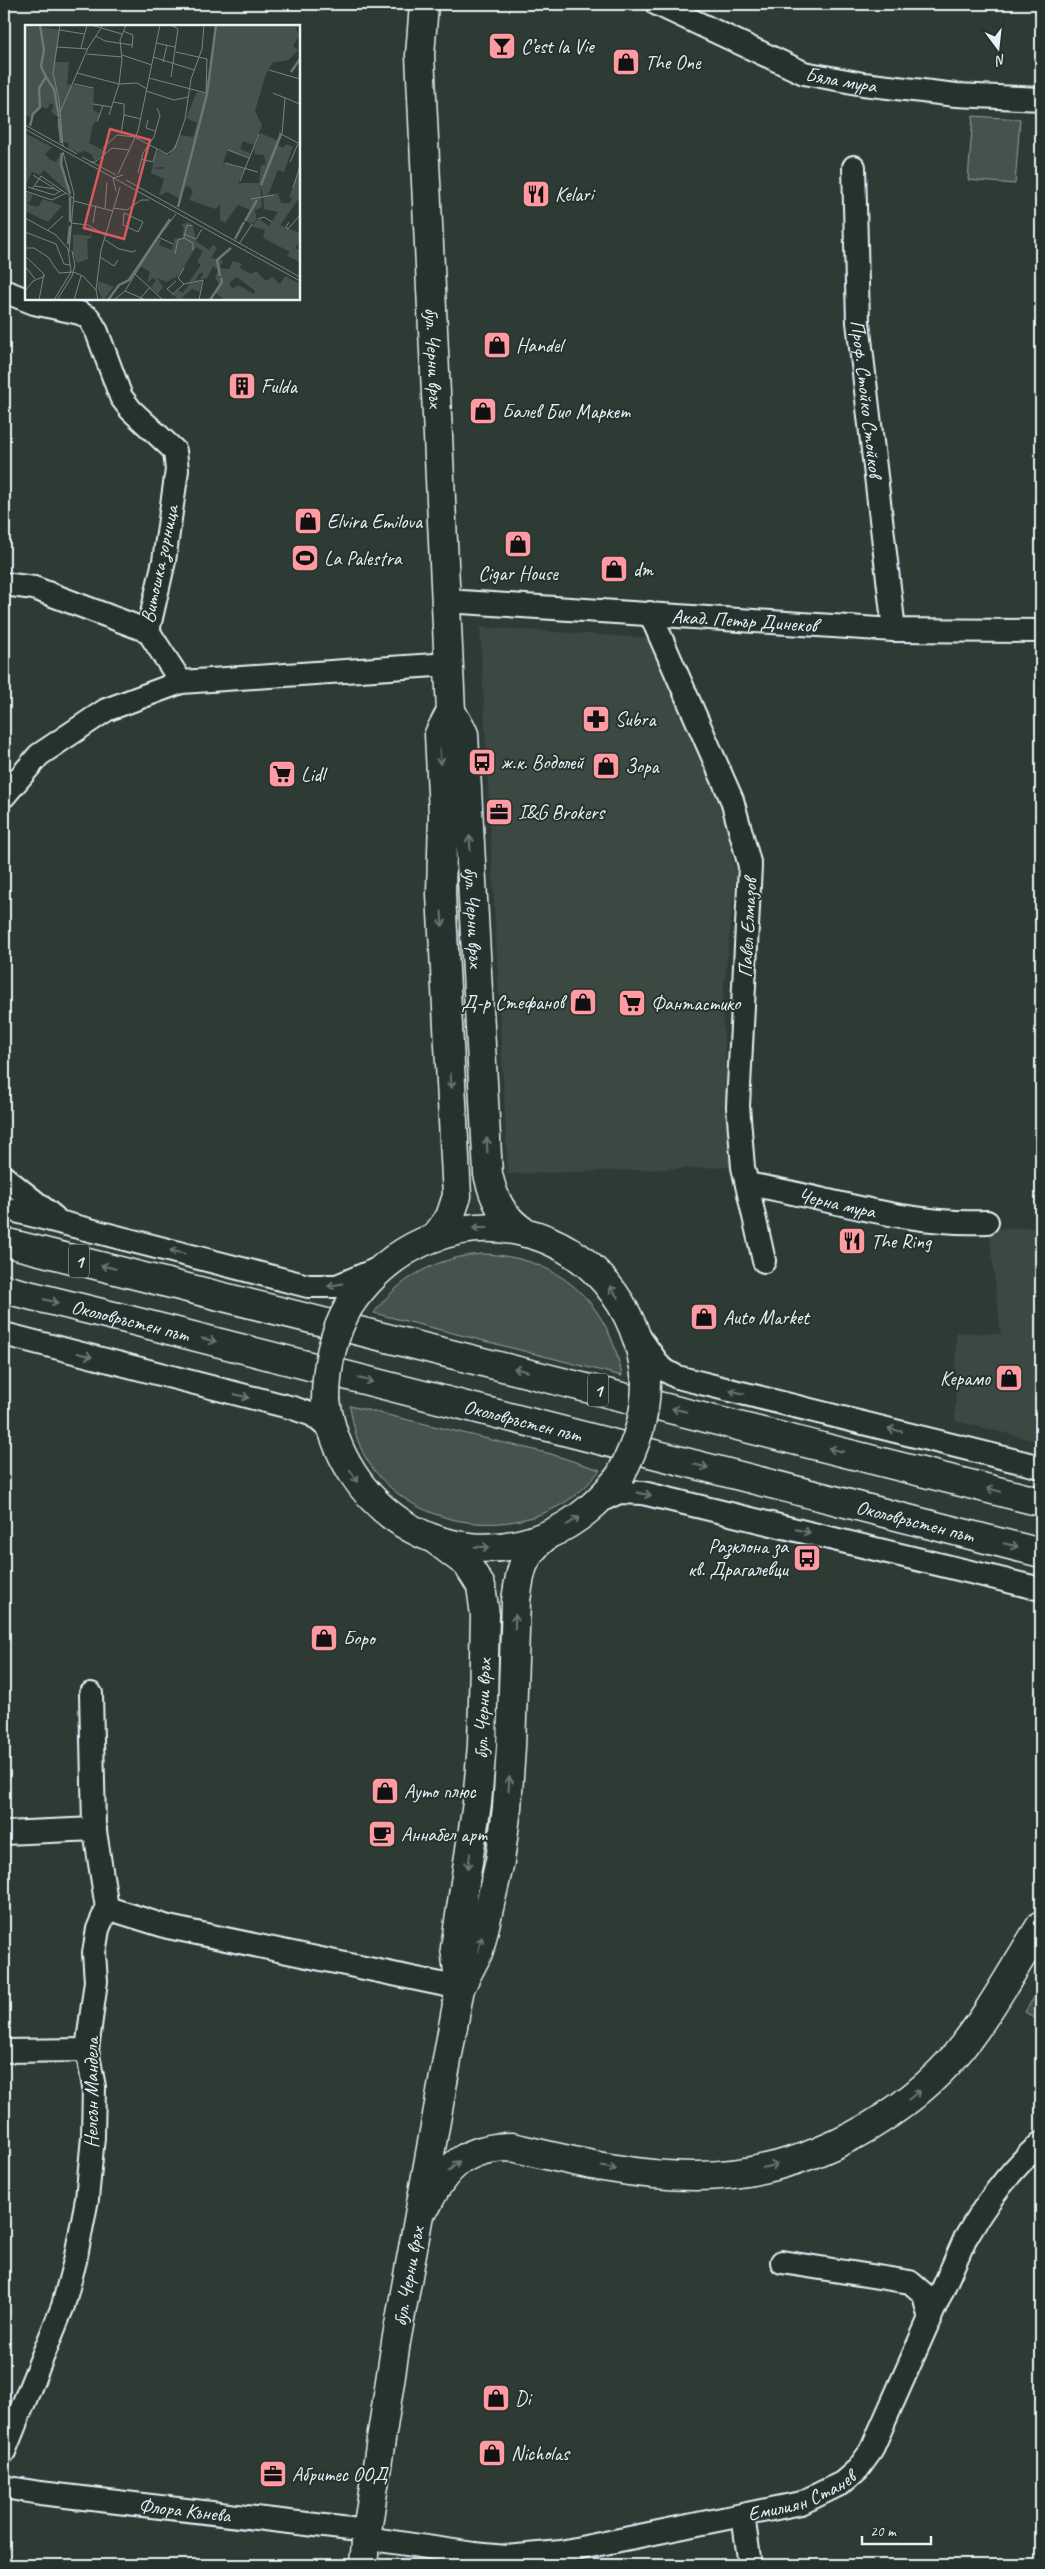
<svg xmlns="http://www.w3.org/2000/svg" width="1045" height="2569" viewBox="0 0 1045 2569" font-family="Caveat,sans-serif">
	<rect width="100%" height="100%" fill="#2e3b35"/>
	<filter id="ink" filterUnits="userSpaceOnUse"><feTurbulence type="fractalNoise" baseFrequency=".02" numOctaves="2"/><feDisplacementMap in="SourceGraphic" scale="10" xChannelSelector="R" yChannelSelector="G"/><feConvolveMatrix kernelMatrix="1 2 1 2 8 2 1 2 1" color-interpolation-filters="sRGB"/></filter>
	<g filter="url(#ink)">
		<path fill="#3b4843" d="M 480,627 L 649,638 L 721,799 L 736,875 L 722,1006 L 732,1167 L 508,1174 Z
			M 1041,1227 L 1041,1442 L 955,1421 L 956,1332 L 1001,1334 L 989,1229 Z"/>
		<path fill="#45524e" stroke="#96a2a3" d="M 973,116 L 1020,119 L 1015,184 L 968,180 Z
			M 482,1254 C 558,1256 609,1302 622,1376 L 374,1313 C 400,1277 438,1257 482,1254 Z
			M 350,1406 L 551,1454 L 600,1470 C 592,1480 583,1490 573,1497 C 509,1543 410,1528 367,1460 C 357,1444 353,1425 350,1406 Z
			M 1041,1986 L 1041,2022 L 1025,2012 Z"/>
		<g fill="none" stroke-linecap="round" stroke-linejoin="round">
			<g stroke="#e8f1f8" stroke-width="26">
				<g id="street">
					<path id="s1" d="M 657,4 L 804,73 L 863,84 L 956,95 L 1041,99"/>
					<path id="s2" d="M 854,167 L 858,322 L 894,630"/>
					<path d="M 4,291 L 34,303 L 80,313 L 89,318 L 97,332 L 121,397 L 131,410 L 175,451 L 177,470 L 164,561 L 148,631"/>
					<path d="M 4,584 L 34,588 L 148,631"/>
					<path id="s3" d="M 446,601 L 894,630 L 1041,631"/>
					<path d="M 650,613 L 732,800 L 750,866 L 738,1106 L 743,1167 L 764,1261"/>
					<path d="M 148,631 L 181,682"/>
					<path d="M 4,796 L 39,755 L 106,710 L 181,682 L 450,664"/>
					<path d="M 4,1177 L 54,1217"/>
					<path id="s4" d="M 747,1184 C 827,1197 905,1226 987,1222"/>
					<path d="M 4,1208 L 308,1286 L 337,1286 L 380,1268"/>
					<path d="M 4,1334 L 293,1408 L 313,1415 L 333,1432"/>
					<path d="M 638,1335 L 661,1368 L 677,1377 L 1041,1467"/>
					<path d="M 598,1502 L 619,1492 L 643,1493 L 1041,1589"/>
					<path d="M 4,1833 L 95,1829"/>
					<path d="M 107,1908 L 168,1927 L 460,1988"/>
					<path d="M 4,2051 L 87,2050"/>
					<path d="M 782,2262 L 910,2282 L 924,2294 L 930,2320"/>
					<path d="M 4,2452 L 63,2306 L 75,2261 L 87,2199 L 93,2137 L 94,2087 L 87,2050 L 96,1981 L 94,1953 L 98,1929 L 107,1908 L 94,1825 L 91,1694"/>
					<path id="s5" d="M 4,2487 L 40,2493 L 367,2531"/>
					<path d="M 743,2515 L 750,2565"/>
					<path id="s6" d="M 366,2538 L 474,2554 L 506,2557 L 561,2552 L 801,2503 L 842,2483 L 858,2469 L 871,2451 L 965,2239 C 986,2202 1009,2171 1041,2143"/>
				</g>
			</g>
			<g stroke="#e8f1f8" stroke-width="31">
				<g id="secondary">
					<path id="s7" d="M 424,4 L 420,55 L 451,711 L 439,734 L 443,814 L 441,894 L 457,1196 L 450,1217 L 435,1237"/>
					<path id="s8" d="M 451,711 L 464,734 L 488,1174 C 494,1201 503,1218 526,1233"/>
					<path d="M 349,1306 C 441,1171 630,1220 646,1382"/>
					<path d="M 326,1400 C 340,1507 444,1578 547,1535 C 578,1522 600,1501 620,1476"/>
					<path d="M 434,1539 L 467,1564 L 481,1586 L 485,1615 L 482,1745 L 477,1803 L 455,1948 L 460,1988"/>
					<path d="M 427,2205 C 446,2165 467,2147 512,2147 C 572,2161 632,2176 694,2176 C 791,2177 890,2129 954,2057 C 988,2017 1013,1969 1041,1925"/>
					<path id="s9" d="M 364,2565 L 367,2531 L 396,2342 L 460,1988 L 479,1951 L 500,1861 L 507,1808 L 511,1747 L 516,1601 C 520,1571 522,1556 546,1536"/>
				</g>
			</g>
			<g stroke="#e8f1f8" stroke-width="31">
				<g id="highway">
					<path d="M 4,1242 L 1041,1502"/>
					<path id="s10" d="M 4,1289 L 126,1319 L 1041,1553"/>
				</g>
			</g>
			<use href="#street" stroke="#26332d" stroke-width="22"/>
			<use href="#secondary" stroke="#26332d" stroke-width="28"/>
			<use href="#highway" stroke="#26332d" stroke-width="28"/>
			<g stroke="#e8f1f8" stroke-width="31" stroke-linecap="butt">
				<path id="secondary-bridge" d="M 326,1400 C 326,1366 332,1336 349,1306
					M 620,1476 C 636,1445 646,1417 646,1382"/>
			</g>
			<use href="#secondary-bridge" stroke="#26332d" stroke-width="28"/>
		</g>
		<defs><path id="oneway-shaft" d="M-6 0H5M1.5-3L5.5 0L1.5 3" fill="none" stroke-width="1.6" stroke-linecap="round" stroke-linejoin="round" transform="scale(1.25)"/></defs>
		<g stroke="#6a7674">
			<use href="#oneway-shaft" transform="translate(440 757) rotate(88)"/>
			<use href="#oneway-shaft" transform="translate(470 843) rotate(-93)"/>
			<use href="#oneway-shaft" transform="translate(442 919) rotate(87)"/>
			<use href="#oneway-shaft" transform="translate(451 1081) rotate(87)"/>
			<use href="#oneway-shaft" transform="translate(487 1145) rotate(-93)"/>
			<use href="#oneway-shaft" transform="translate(480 1228) rotate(178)"/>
			<use href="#oneway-shaft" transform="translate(177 1252) rotate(-166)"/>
			<use href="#oneway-shaft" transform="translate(108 1267) rotate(-166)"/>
			<use href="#oneway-shaft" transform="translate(335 1285) rotate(168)"/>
			<use href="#oneway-shaft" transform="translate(614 1292) rotate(-126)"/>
			<use href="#oneway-shaft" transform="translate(51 1301) rotate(13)"/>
			<use href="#oneway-shaft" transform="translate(209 1340) rotate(14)"/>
			<use href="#oneway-shaft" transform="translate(85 1355) rotate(15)"/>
			<use href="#oneway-shaft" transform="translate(521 1370) rotate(-166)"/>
			<use href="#oneway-shaft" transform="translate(366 1380) rotate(14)"/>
			<use href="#oneway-shaft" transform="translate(737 1392) rotate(-166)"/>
			<use href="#oneway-shaft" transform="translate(242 1396) rotate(14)"/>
			<use href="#oneway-shaft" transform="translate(679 1410) rotate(-166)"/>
			<use href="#oneway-shaft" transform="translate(895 1430) rotate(-167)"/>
			<use href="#oneway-shaft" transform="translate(836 1450) rotate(-166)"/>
			<use href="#oneway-shaft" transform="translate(701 1466) rotate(14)"/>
			<use href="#oneway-shaft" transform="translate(354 1476) rotate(57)"/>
			<use href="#oneway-shaft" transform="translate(994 1490) rotate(-166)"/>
			<use href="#oneway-shaft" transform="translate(644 1494) rotate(11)"/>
			<use href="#oneway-shaft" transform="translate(573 1521) rotate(-32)"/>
			<use href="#oneway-shaft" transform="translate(803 1531) rotate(14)"/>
			<use href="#oneway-shaft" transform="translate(1011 1545) rotate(14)"/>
			<use href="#oneway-shaft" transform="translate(482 1547) rotate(2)"/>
			<use href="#oneway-shaft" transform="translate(515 1622) rotate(-88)"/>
			<use href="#oneway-shaft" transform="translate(509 1784) rotate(-86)"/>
			<use href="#oneway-shaft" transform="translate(469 1861) rotate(99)"/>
			<use href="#oneway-shaft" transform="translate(480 1944) rotate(-76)"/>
			<use href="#oneway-shaft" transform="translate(914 2095) rotate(-40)"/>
			<use href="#oneway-shaft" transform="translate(454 2166) rotate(-44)"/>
			<use href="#oneway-shaft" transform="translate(770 2166) rotate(-13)"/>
			<use href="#oneway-shaft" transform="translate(609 2168) rotate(11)"/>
		</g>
	</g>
	<defs>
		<g id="bar-square" transform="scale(1.4375)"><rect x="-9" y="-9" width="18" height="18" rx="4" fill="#ff9aa2" stroke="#26332d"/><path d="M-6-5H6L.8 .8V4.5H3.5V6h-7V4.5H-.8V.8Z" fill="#111"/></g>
		<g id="shop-square" transform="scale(1.4375)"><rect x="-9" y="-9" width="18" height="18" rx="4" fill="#ff9aa2" stroke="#26332d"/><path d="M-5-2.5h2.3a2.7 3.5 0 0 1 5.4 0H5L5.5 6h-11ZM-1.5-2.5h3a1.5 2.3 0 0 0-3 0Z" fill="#111"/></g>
		<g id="restaurant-square" transform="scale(1.4375)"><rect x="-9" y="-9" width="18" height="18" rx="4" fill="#ff9aa2" stroke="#26332d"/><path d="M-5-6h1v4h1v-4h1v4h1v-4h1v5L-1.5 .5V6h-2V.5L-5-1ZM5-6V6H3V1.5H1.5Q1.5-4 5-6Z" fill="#111"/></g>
		<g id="building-square" transform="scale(1.4375)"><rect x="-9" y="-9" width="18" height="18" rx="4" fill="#ff9aa2" stroke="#26332d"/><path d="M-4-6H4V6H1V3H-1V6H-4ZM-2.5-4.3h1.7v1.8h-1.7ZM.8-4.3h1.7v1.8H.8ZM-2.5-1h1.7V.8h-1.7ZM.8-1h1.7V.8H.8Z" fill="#111"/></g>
		<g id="stadium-square" transform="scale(1.4375)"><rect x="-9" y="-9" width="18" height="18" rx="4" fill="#ff9aa2" stroke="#26332d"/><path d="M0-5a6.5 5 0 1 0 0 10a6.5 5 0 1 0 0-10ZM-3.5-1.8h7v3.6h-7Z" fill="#111"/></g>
		<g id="pharmacy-square" transform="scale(1.4375)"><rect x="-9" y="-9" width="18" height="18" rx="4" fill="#ff9aa2" stroke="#26332d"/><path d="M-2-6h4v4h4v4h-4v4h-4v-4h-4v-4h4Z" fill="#111"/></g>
		<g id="bus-square" transform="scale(1.4375)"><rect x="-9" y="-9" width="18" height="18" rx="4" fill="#ff9aa2" stroke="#26332d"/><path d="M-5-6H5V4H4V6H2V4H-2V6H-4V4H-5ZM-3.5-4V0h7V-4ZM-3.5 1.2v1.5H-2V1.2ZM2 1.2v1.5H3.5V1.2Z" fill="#111"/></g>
		<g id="supermarket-square" transform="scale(1.4375)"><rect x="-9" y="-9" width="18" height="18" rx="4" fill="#ff9aa2" stroke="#26332d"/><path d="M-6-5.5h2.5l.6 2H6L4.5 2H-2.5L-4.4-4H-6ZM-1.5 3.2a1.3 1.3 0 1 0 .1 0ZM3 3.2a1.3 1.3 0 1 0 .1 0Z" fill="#111"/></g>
		<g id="office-square" transform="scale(1.4375)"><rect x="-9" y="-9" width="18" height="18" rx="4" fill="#ff9aa2" stroke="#26332d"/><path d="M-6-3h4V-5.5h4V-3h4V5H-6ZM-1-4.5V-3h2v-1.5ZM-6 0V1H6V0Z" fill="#111"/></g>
		<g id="cafe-square" transform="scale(1.4375)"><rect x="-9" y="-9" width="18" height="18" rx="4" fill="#ff9aa2" stroke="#26332d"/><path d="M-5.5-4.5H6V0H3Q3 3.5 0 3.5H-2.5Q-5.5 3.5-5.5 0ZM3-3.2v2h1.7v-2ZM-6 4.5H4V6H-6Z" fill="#111"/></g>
	</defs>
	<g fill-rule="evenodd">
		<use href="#bar-square" x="502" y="46"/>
		<use href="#shop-square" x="626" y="62"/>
		<use href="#restaurant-square" x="536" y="194"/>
		<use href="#shop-square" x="497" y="345"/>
		<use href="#building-square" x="242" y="386"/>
		<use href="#shop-square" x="483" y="411"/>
		<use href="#shop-square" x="308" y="521"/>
		<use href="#shop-square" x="518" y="544"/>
		<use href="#stadium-square" x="305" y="558"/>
		<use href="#shop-square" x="614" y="569"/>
		<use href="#pharmacy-square" x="596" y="719"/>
		<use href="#bus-square" x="482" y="762"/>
		<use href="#shop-square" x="606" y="766"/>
		<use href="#supermarket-square" x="282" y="774"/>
		<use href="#office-square" x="499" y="812"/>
		<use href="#shop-square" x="583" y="1002"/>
		<use href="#supermarket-square" x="632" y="1003"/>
		<use href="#restaurant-square" x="852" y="1241"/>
		<use href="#shop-square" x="704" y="1317"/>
		<use href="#shop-square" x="1009" y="1378"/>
		<use href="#bus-square" x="807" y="1558"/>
		<use href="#shop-square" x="324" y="1638"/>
		<use href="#shop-square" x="385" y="1791"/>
		<use href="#cafe-square" x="382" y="1834"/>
		<use href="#shop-square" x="496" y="2398"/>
		<use href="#shop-square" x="492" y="2453"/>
		<use href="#office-square" x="273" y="2474"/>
	</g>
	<g text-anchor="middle" stroke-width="4" stroke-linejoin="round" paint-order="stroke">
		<g fill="#26332d" stroke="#aeb8bb" stroke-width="1">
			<rect x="69" y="1244.5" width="20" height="33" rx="4"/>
			<rect x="588" y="1373.5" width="20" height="33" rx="4"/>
		</g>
		<g font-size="19" font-weight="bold" fill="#e8f1f8">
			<text x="79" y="1268">1</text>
			<text x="598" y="1397">1</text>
		</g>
		<g font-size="20" fill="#e8f1f8" stroke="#26332d" text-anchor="start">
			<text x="521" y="53">C’est la Vie</text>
			<text x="645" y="69">The One</text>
			<text x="555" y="201">Kelari</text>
			<text x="516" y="352">Handel</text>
			<text x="261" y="393">Fulda</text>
			<text x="502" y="418">Балев Био Маркет</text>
			<text x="327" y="528">Elvira Emilova</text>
			<text x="324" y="565">La Palestra</text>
			<text x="633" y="576">dm</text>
			<text x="518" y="580" text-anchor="middle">Cigar House</text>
			<text x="615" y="726">Subra</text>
			<text x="501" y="769">ж.к. Водолей</text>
			<text x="625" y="773">Зора</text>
			<text x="301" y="781">Lidl</text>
			<text x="518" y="819">I&amp;G Brokers</text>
			<text x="564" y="1009" text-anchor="end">Д-р Стефанов</text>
			<text x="651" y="1010">Фантастико</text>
			<text x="871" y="1248">The Ring</text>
			<text x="723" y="1324">Auto Market</text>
			<text x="990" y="1385" text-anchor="end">Керамо</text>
			<text x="788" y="1553" text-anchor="end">Разклона за<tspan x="788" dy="23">кв. Драгалевци</tspan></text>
			<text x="343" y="1645">Боро</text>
			<text x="404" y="1798">Ауто плюс</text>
			<text x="401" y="1841">Аннабел арт</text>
			<text x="515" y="2405">Di</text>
			<text x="511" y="2460">Nicholas</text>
			<text x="292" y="2481">Абритес ООД</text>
		</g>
		<g font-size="20" fill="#e8f1f8" stroke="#26332d">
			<text dy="7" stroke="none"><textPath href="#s1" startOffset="200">Бяла мура</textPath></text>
			<text dy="7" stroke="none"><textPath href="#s7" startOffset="354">бул. Черни връх</textPath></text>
			<text dy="7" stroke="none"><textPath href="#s2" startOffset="232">Проф. Стойко Стойков</textPath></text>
			<text transform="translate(159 564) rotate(-78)" y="7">Витошка зорница</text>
			<text dy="7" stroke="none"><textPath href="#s3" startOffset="299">Акад. Петър Динеков</textPath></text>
			<text dy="7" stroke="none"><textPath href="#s8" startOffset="210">бул. Черни връх</textPath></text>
			<text transform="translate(747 928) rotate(-87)" y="7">Павел Елмазов</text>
			<text dy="7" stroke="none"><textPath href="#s4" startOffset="92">Черна мура</textPath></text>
			<text dy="7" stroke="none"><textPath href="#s10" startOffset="130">Околовръстен път</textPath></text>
			<text dy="7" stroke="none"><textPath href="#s10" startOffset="535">Околовръстен път</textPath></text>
			<text dy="7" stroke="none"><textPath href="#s10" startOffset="940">Околовръстен път</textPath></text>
			<text transform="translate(482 1709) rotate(-88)" y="7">бул. Черни връх</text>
			<text transform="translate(91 2093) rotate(-90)" y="7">Нелсън Мандела</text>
			<text dy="7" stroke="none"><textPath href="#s9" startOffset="292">бул. Черни връх</textPath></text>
			<text dy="7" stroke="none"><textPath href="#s6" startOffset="444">Емилиян Станев</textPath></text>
			<text dy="7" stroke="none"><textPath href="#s5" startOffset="182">Флора Кънева</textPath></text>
		</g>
	</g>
	<g transform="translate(25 25)">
		<rect width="275" height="275" fill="#2e3b35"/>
		<path d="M 0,0 L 35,5 L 30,37 L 44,37 L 42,59 L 69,64 L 68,85 L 76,89 L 68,100 L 64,118 L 80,126 L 70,136 L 66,129 L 60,126 L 53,128 L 43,123 L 44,118 L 38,117 L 32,70 L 36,113 L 32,102 L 33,92 L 26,87 L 29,80 L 25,78 L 22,84 L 17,82 L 6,93 L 0,89 ZM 190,0 L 275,0 L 271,4 L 275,10 L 268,21 L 273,25 L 271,28 L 263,35 L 247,38 L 241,49 L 230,86 L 237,100 L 229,120 L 218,116 L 215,124 L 225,128 L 224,132 L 203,125 L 198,138 L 219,144 L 213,158 L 234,158 L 236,140 L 241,139 L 239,130 L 230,129 L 229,124 L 235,108 L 254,116 L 253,120 L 258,123 L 261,119 L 268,122 L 259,147 L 253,145 L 243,170 L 253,168 L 256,178 L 265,178 L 267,174 L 264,172 L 275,143 L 275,172 L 255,200 L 275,208 L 275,216 L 270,223 L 275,226 L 275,237 L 262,231 L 265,227 L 238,213 L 240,205 L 226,201 L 234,194 L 244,201 L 253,187 L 239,184 L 238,170 L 235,159 L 237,182 L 230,185 L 232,195 L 226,199 L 221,196 L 225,185 L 213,180 L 200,198 L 195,195 L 195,179 L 191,184 L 164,175 L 168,167 L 165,162 L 161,161 L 155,174 L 142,167 L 134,171 L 139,154 L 126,148 L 127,143 L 136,144 L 140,142 L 127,143 L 131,129 L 133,126 L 144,130 L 155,110 L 168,112 L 172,98 L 161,93 L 172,67 L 183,69 ZM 0,108 L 27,122 L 20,129 L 24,134 L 31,137 L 37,127 L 36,143 L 42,159 L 45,160 L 46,170 L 19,145 L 15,150 L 7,147 L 0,162 ZM 0,167 L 8,170 L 5,177 L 1,178 L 8,181 L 13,182 L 18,174 L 37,181 L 23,197 L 0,186 ZM 163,197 L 168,200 L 171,216 L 184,225 L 188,220 L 192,223 L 186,233 L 198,235 L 195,243 L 204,244 L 208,236 L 217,239 L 215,243 L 226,249 L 231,246 L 241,256 L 247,252 L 255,259 L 260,251 L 275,259 L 275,275 L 200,275 L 189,267 L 195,260 L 190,253 L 193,245 L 188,241 L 182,253 L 175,254 L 179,248 L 175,248 L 170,256 L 164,257 L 176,240 L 172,237 L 178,226 L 171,222 L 154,250 L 142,257 L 132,253 L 138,262 L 133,269 L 126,262 L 131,255 L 128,253 L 122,258 L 125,247 L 115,241 L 132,214 L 136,215 L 134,220 L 147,225 L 150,213 L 157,213 L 159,203 L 156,200 ZM 212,252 L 230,266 L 229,269 L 213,260 L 207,264 L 204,258 ZM 67,206 L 66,213 L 62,214 L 63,234 L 52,238 L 48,229 L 48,209 L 65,211 ZM 177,255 L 175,267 L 167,264 L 154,275 L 148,270 L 153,265 L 158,268 L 165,258 ZM 73,256 L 89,262 L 78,275 L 73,265 Z" fill="#45524e" fill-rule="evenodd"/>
		<path fill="none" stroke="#6b7775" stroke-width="2.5" d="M 15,0 L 19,25 L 16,41 L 21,52M 266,47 L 275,34M 21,52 L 29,64 L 34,92M 34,93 L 36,118M 5,101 L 8,89 L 15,82 L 14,63 L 21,52M 37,128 L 36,139 L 45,169M 236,160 L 256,109M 45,172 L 45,197M 153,182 L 182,69 L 191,0M 220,196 L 232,175M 210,214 L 219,197M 43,219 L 45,201M 195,251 L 192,235 L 206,223M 83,275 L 94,260 L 104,255 L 145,194M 185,275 L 197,257 L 196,253"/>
		<path fill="none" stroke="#788483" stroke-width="1" d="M 35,0 L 28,48 L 34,75 L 38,121M 66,0 L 97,9M 35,5 L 59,9M 98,6 L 108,10 L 107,23M 71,11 L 80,16 L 107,20M 131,18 L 150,22M 32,22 L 63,24M 56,23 L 62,0M 62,29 L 97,32M 97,30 L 127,40M 128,32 L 169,45M 138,37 L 142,20M 244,45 L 275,54M 52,48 L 94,59 L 112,58 L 122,64M 146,52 L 153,4 L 146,0M 124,53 L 181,68 L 182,34 L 151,27M 49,59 L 68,63M 121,66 L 149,75 L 163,72M 248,68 L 275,79M 88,77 L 99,79 L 99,90 L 116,94M 68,79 L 86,82M 35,87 L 63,23 L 78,0M 84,90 L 94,59 L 97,34 L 95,15 L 101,0M 123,95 L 121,103 L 130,106M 72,97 L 78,81M 0,100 L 52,129M 0,104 L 275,256M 254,108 L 275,119M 96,109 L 99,90M 257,109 L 260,73M 111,113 L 142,129 L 150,123 L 160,94 L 166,54 L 177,24 L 179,0M 78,123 L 92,110 L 110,112M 203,125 L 224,133M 38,127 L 49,169 L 44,227M 57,132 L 91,150M 116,134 L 128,137 L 132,124M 65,137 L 70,137 L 87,123 L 104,125M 265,137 L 273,119M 200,138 L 233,147M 113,148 L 118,128 L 129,112 L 135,90 L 132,83M 93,149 L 113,106 L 135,0M 8,150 L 35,167M 101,155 L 275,252M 215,156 L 234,109M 10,161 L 30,164M 3,162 L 29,170 L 37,165M 8,163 L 16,151 L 48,173M 268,163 L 275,141M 0,166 L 27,175 L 41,168M 91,166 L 88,153 L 98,150M 226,174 L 249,170M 49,176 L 88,186M 80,183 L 82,157M 88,183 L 102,185 L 116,175 L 124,175M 99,188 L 118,197 L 113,207 L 98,200 ZM 0,193 L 31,210 L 43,224 L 46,247 L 29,275M 233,194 L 239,192 L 247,197M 264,197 L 261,202 L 263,204 L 275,190M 46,198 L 63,200 L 82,211M 68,198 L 71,180M 167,201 L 162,200 L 159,213 L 168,218 L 168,225M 22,206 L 38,191M 0,207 L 31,219 L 39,239 L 45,240M 159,209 L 171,214 L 177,204M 133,212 L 148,219M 80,215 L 94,224 L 108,227 L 111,225M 214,219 L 227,199M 0,223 L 9,223 L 23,232 L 34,248 L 48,247 L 58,251 L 71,265M 150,229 L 153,215 L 159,213M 0,231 L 19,249 L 14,275M 75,232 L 89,241 L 93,235M 0,241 L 10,254M 110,249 L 138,275M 159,259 L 153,253 L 159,243M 0,266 L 8,256 L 20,251M 100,266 L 121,275M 148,269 L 142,264 L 151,256M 147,270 L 159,259 L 178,255 L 174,275M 32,275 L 47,251 L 50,240 L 47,226M 49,275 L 56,251M 73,275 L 71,265 L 76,225 L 95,162M 89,275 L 100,266 L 129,218 L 151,189M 114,275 L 125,262"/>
		<path fill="#da5a5c" fill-opacity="0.15" stroke="#da5a5c" stroke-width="2.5" d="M 85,104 L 125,115 L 99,214 L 59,203 Z"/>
		<rect width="275" height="275" fill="none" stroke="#e8f1f8" stroke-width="2.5"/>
	</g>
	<rect width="1045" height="2569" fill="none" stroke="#26332d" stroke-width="20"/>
	<rect x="10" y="10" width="1025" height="2549" fill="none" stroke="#e8f1f8" stroke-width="2" filter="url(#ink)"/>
	<g transform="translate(998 48) rotate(165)" stroke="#26332d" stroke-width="4" paint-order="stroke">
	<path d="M0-4L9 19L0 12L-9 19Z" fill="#e8f1f8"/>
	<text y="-8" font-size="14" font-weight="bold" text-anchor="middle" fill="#e8f1f8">N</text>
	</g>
	<path d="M862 2536v8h69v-8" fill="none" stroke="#e8f1f8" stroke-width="2.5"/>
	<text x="870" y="2536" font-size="15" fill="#e8f1f8" stroke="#26332d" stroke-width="4" paint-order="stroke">20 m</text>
</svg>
